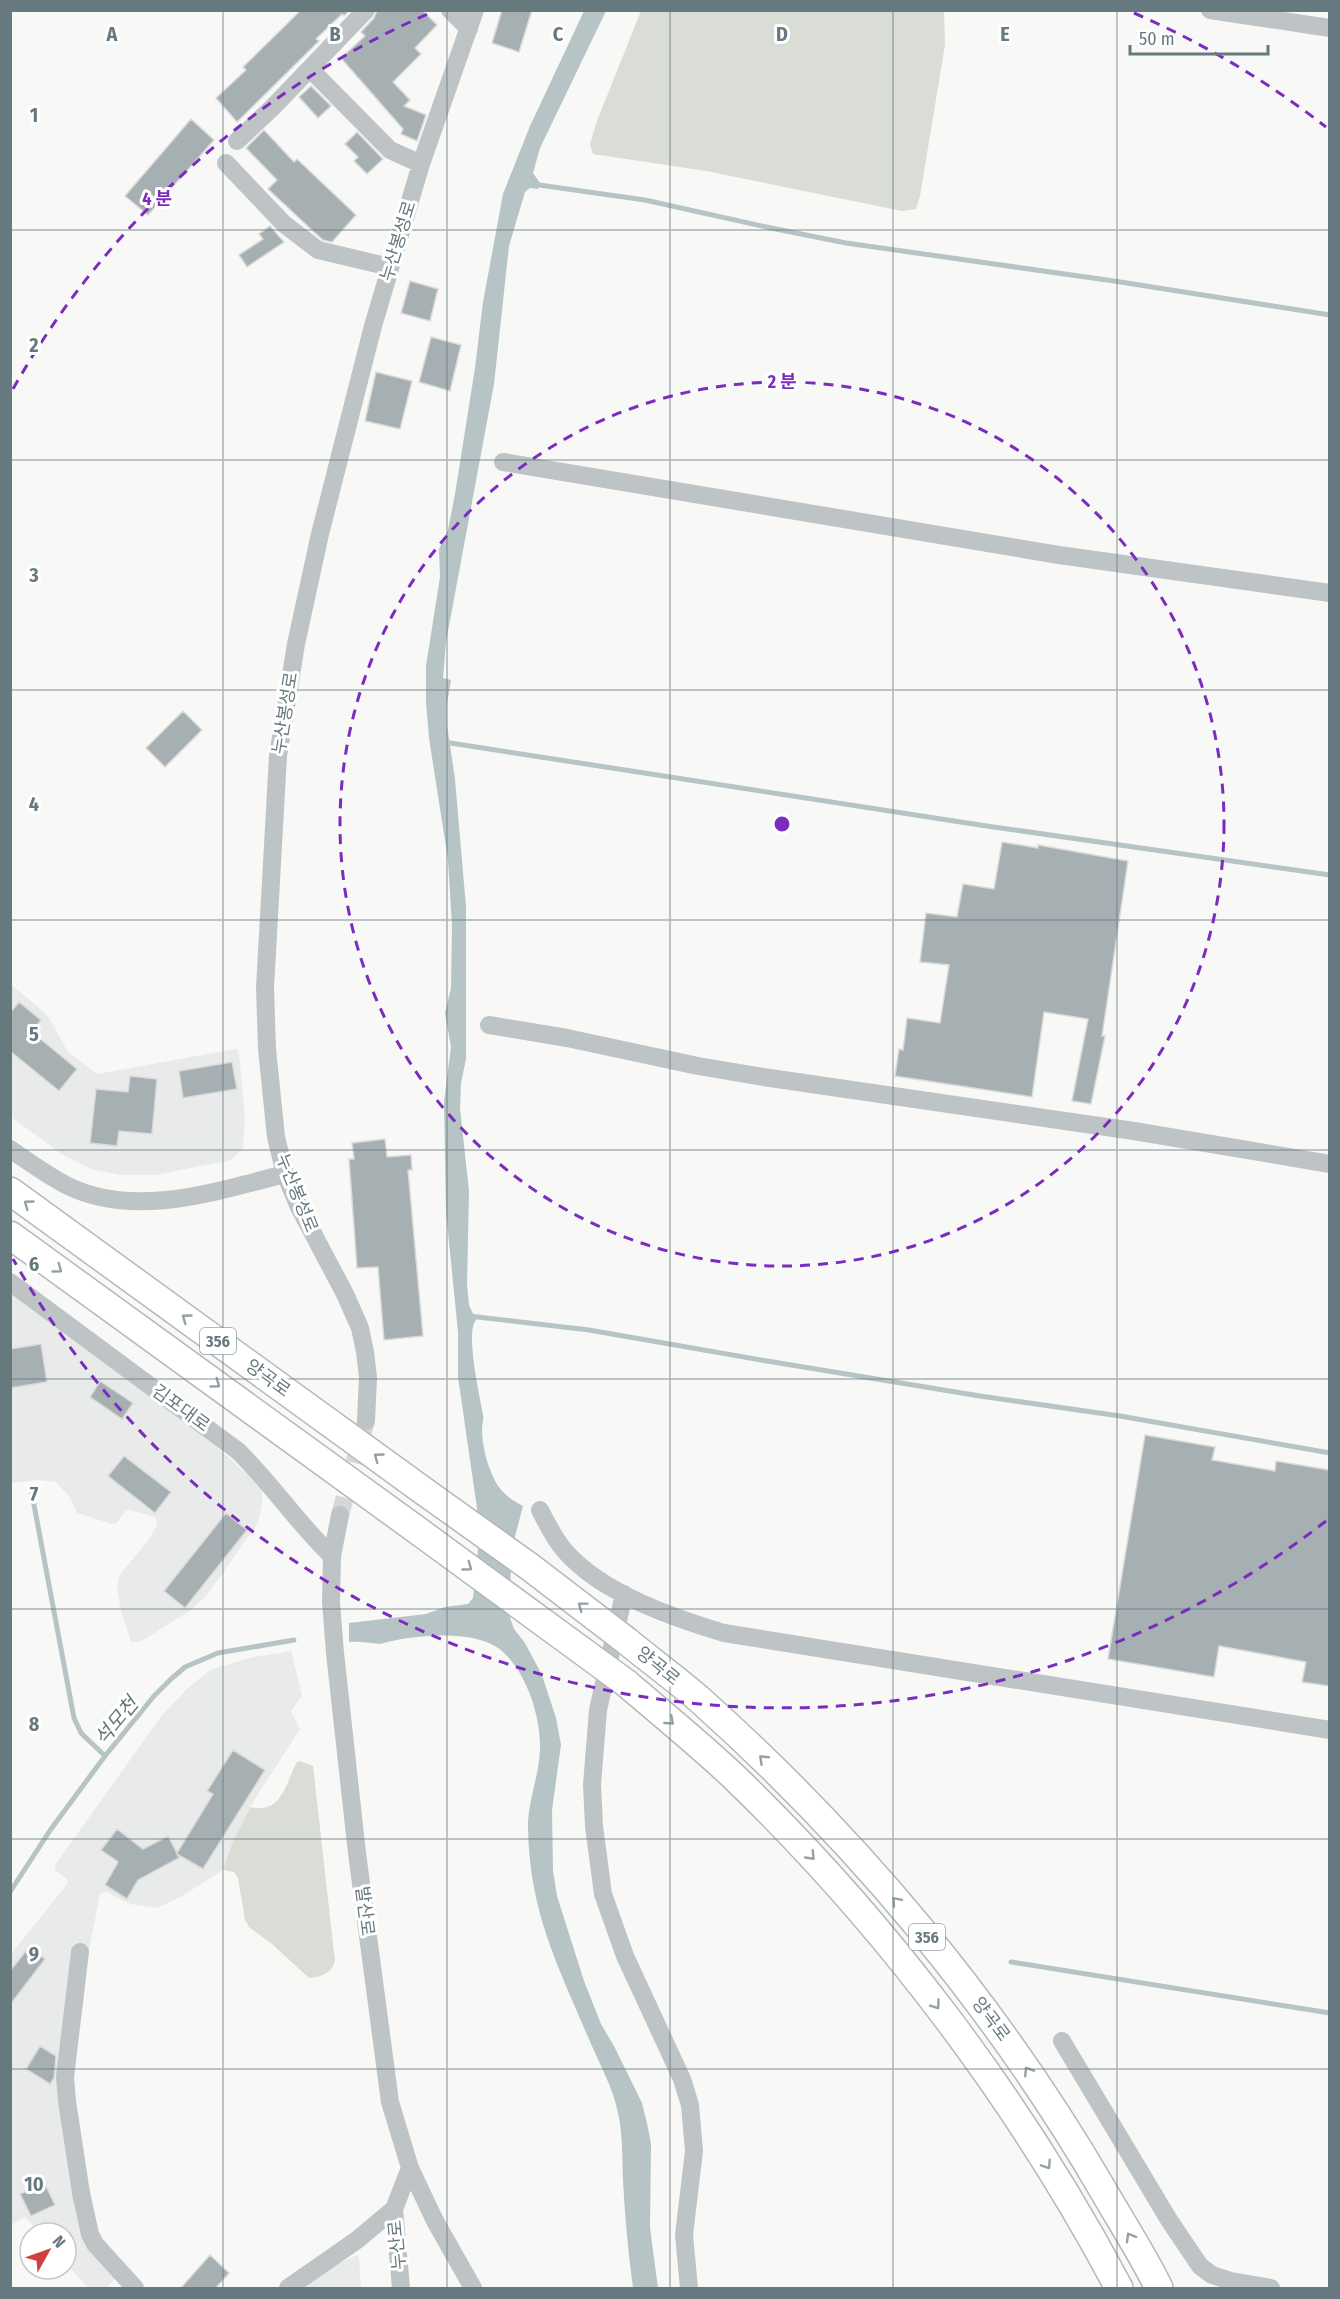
<svg xmlns="http://www.w3.org/2000/svg" width="1340" height="2299" viewBox="0 0 1340 2299" font-family="'Fira Sans Condensed','Noto Sans KR',sans-serif">
	<rect width="100%" height="100%" fill="#f8f8f6"/>
	<path fill="#e9eaea" d="M 11,984 L 47,1015 L 68,1052 L 97,1074 L 236,1049 L 239,1053 L 245,1117 L 243,1148 L 231,1160 L 155,1175 L 120,1175 L 91,1169 L 63,1155 L 11,1117 Z
		M 11,1293 L 212,1443 L 262,1487 L 262,1503 L 258,1523 L 207,1595 L 191,1610 L 140,1642 L 131,1642 L 121,1611 L 117,1588 L 119,1576 L 149,1539 L 157,1525 L 155,1517 L 130,1510 L 125,1511 L 117,1523 L 112,1524 L 77,1513 L 69,1496 L 56,1482 L 37,1480 L 11,1483 Z
		M 291,1651 L 302,1696 L 291,1711 L 300,1729 L 250,1807 L 233,1841 L 223,1870 L 182,1896 L 157,1908 L 130,1904 L 108,1893 L 103,1892 L 100,1894 L 82,1986 L 70,2063 L 96,2235 L 124,2268 L 107,2288 L 88,2288 L 66,2263 L 66,2233 L 40,2233 L 25,2217 L 11,2225 L 11,1954 L 68,1883 L 67,1879 L 55,1870 L 55,1865 L 162,1715 L 188,1688 L 210,1670 L 249,1658 Z
		M 357,2255 L 359,2257 L 361,2288 L 298,2288 L 330,2267 Z"/>
	<path fill="#daddd6" d="M 641,11 L 944,11 L 945,45 L 920,196 L 916,209 L 902,211 L 706,171 L 593,154 L 590,144 L 597,121 Z
		M 300,1761 L 313,1766 L 335,1961 C 331,1974 321,1977 309,1978 L 272,1944 L 249,1927 L 245,1920 L 238,1878 L 234,1872 L 223,1870 L 233,1841 L 250,1807 C 282,1815 285,1784 297,1762 Z"/>
	<path fill="#b6c4c5" d="M 584,11 L 606,11 L 540,148 L 533,173 L 540,183 L 538,189 L 530,188 L 525,192 L 509,246 L 494,384 L 446,642 L 443,678 L 451,680 L 447,704 L 447,725 L 455,779 L 466,907 L 466,1059 L 461,1083 L 460,1109 L 469,1191 L 467,1285 L 469,1305 L 476,1320 C 465,1333 480,1397 483,1415 C 484,1420 482,1424 482,1429 C 482,1443 486,1461 492,1474 C 498,1490 509,1499 523,1506 L 513,1544 L 508,1612 L 514,1629 L 525,1643 L 542,1675 L 556,1718 L 561,1745 L 552,1810 L 553,1871 L 557,1896 L 584,1981 L 601,2024 L 614,2046 L 642,2103 L 647,2123 L 651,2144 L 650,2228 L 658,2288 L 633,2288 C 628,2252 625,2217 623,2180 C 622,2159 623,2134 618,2113 C 613,2087 598,2061 588,2037 C 557,1964 530,1912 528,1830 C 527,1803 539,1777 540,1750 C 541,1717 527,1673 502,1651 C 476,1628 411,1635 380,1644 C 379,1644 355,1641 349,1642 L 349,1623 L 426,1614 L 445,1607 L 468,1604 L 473,1598 L 478,1549 L 477,1508 L 458,1377 L 458,1332 L 446,1212 L 444,1102 L 451,1047 L 445,1013 L 451,988 L 452,926 L 448,860 L 429,738 L 426,702 L 426,666 L 440,577 L 439,549 L 448,530 L 455,494 L 475,368 L 483,302 L 503,194 L 530,126 Z"/>
	<g fill="none" stroke-linecap="round" stroke-linejoin="round">
		<path stroke="#b6c4c5" stroke-width="5" d="M 532,184 L 645,200 L 771,228 L 846,243 L 1114,281 L 1330,315
			M 444,742 L 980,825 L 1330,875
			M 469,1316 L 589,1330 L 767,1361 L 980,1396 L 1120,1416 L 1330,1453
			M 31,1489 L 74,1718 L 81,1733 L 105,1756
			M 10,1892 L 51,1829 L 105,1756 L 154,1696 L 171,1679 L 185,1667 L 218,1653 L 294,1640
			M 1011,1962 L 1330,2013"/>
	</g>
	<path fill="#a6b0b3" stroke="#dadad9" stroke-width="1.5" d="M 301,10 L 350,10 L 344,16 L 342,14 L 316,39 L 319,41 L 237,122 L 216,98 L 246,70 L 243,67 Z
		M 377,10 L 422,10 L 437,25 L 415,48 L 421,54 L 393,82 L 410,100 L 404,106 L 426,115 L 417,141 L 401,134 L 403,129 L 341,58 L 365,36 L 361,32 L 374,18 Z
		M 502,10 L 532,10 L 519,52 L 492,43 Z
		M 311,86 L 331,106 L 318,118 L 299,97 Z
		M 191,119 L 214,140 L 148,215 L 125,196 Z
		M 264,130 L 294,162 L 297,159 L 356,215 L 332,242 L 323,240 L 314,232 L 268,189 L 277,180 L 246,148 Z
		M 357,132 L 383,159 L 367,174 L 354,161 L 358,157 L 345,144 Z
		M 270,226 L 284,242 L 247,267 L 239,255 L 263,239 L 259,234 Z
		M 410,281 L 438,289 L 430,321 L 401,313 Z
		M 431,337 L 461,345 L 450,391 L 419,382 Z
		M 376,372 L 412,381 L 400,429 L 365,421 Z
		M 183,711 L 202,730 L 165,767 L 146,748 Z
		M 1002,842 L 1038,848 L 1038,845 L 1128,861 L 1102,1036 L 1105,1036 L 1091,1104 L 1072,1101 L 1088,1019 L 1044,1012 L 1032,1097 L 895,1076 L 899,1049 L 903,1050 L 907,1018 L 940,1023 L 949,965 L 920,962 L 926,913 L 957,917 L 963,884 L 994,889 Z
		M 19,1002 L 41,1020 L 32,1032 L 77,1069 L 59,1091 L 10,1051 L 10,1013 Z
		M 232,1062 L 237,1089 L 183,1098 L 179,1071 Z
		M 130,1076 L 157,1079 L 152,1134 L 119,1131 L 117,1146 L 90,1143 L 96,1089 L 128,1092 Z
		M 385,1139 L 387,1157 L 411,1155 L 412,1170 L 408,1170 L 423,1336 L 384,1340 L 378,1267 L 357,1268 L 349,1159 L 354,1159 L 352,1143 Z
		M 41,1344 L 47,1382 L 10,1388 L 10,1349 Z
		M 100,1381 L 133,1403 L 122,1419 L 90,1397 Z
		M 1145,1435 L 1215,1447 L 1212,1460 L 1275,1471 L 1276,1461 L 1329,1470 L 1329,1686 L 1302,1682 L 1306,1662 L 1219,1646 L 1214,1677 L 1108,1659 Z
		M 124,1456 L 171,1492 L 155,1513 L 108,1476 Z
		M 226,1513 L 247,1530 L 185,1608 L 164,1591 Z
		M 233,1750 L 265,1770 L 203,1869 L 177,1854 L 179,1858 L 138,1880 L 127,1899 L 105,1885 L 118,1862 L 101,1850 L 117,1829 L 143,1849 L 168,1836 L 177,1853 L 213,1794 L 207,1791 Z
		M 29,1947 L 45,1959 L 10,2005 L 10,1971 Z
		M 40,2046 L 56,2056 L 54,2078 L 50,2084 L 26,2069 Z
		M 44,2182 L 55,2205 L 31,2216 L 20,2194 Z
		M 210,2255 L 229,2273 L 215,2289 L 180,2289 Z"/>
	<g fill="none" stroke-linecap="round" stroke-linejoin="round">
		<path stroke="#d4d8d8" stroke-width="18" stroke-dasharray="18 9" stroke-linecap="butt" d="M 340,1515 L 366,1421"/>
		<g stroke="#b4b8ba" stroke-width="30">
			<path id="highway" d="M 10,1191 L 425,1492
				M 10,1235 L 421,1533
				M 628,1642 C 651,1661 676,1679 699,1699 C 857,1840 996,2006 1103,2190 C 1122,2223 1143,2255 1159,2288
				M 626,1683 C 661,1713 698,1743 732,1775 C 885,1922 1020,2101 1119,2288"/>
		</g>
		<path stroke="#bec3c5" stroke-width="18" d="M 450,10 L 469,29
			M 1210,10 L 1330,28
			M 310,69 L 390,150 L 421,164
			M 237,141 L 273,107 L 366,10
			M 226,163 L 284,224 L 318,250 L 390,267
			M 503,462 L 1059,555 L 1330,593
			M 489,1025 L 567,1038 L 698,1066 L 763,1077 L 1134,1131 L 1330,1164
			M 10,1149 C 29,1162 48,1176 68,1186 C 136,1219 217,1191 285,1174
			M 10,1282 L 238,1451 C 272,1484 298,1524 332,1556
			M 366,1421 L 368,1377 L 365,1352 L 360,1328 L 345,1294 L 299,1207 L 285,1174 L 276,1137 L 267,1049 L 265,988 L 278,756 L 296,644 L 320,534 L 373,326 L 421,164 L 475,10
			M 540,1510 C 547,1524 554,1538 564,1550 C 601,1593 671,1617 724,1633 L 1330,1730
			M 340,1515 L 332,1556 L 331,1602 L 335,1653 L 357,1853 L 390,2102 L 410,2168 L 435,2221 L 473,2288
			M 624,1594 L 598,1710 L 592,1785 L 594,1826 L 603,1894 L 625,1956 L 682,2079 L 690,2105 L 694,2151 L 684,2235 L 689,2288
			M 80,1952 L 65,2077 L 67,2101 L 81,2193 L 90,2234 L 95,2244 L 135,2288
			M 1062,2041 L 1169,2220 L 1200,2266 L 1212,2275 L 1231,2281 L 1271,2288
			M 288,2288 L 357,2240 L 394,2209
			M 401,2288 L 394,2209 L 410,2168"/>
		<use href="#highway" stroke="#fff" stroke-width="27"/>
		<g stroke="#b4b8ba" stroke-width="30" stroke-linecap="butt">
			<path id="highway-bridge" d="M 425,1492 L 530,1567 L 628,1642
				M 421,1533 L 626,1683"/>
		</g>
		<use href="#highway-bridge" stroke="#fff" stroke-width="27"/>
	</g>
	<defs><path id="oneway-chevron" d="M-2-3.5L2.5 0L-2 3.5" fill="none" stroke-width="1.6" stroke-linecap="round" stroke-linejoin="round" transform="scale(1.5)"/></defs>
	<g stroke="#94a1a5">
		<use href="#oneway-chevron" transform="translate(28 1204) rotate(-144)"/>
		<use href="#oneway-chevron" transform="translate(58 1269) rotate(36)"/>
		<use href="#oneway-chevron" transform="translate(186 1318) rotate(-144)"/>
		<use href="#oneway-chevron" transform="translate(216 1384) rotate(36)"/>
		<use href="#oneway-chevron" transform="translate(378 1457) rotate(-144)"/>
		<use href="#oneway-chevron" transform="translate(468 1567) rotate(36)"/>
		<use href="#oneway-chevron" transform="translate(582 1606) rotate(-143)"/>
		<use href="#oneway-chevron" transform="translate(670 1721) rotate(41)"/>
		<use href="#oneway-chevron" transform="translate(763 1759) rotate(-136)"/>
		<use href="#oneway-chevron" transform="translate(811 1856) rotate(46)"/>
		<use href="#oneway-chevron" transform="translate(896 1901) rotate(-131)"/>
		<use href="#oneway-chevron" transform="translate(936 2005) rotate(54)"/>
		<use href="#oneway-chevron" transform="translate(1028 2071) rotate(-123)"/>
		<use href="#oneway-chevron" transform="translate(1047 2165) rotate(57)"/>
		<use href="#oneway-chevron" transform="translate(1130 2237) rotate(-120)"/>
	</g>
	<path fill="none" stroke="#66797e" stroke-width="1.5" stroke-opacity="0.55" d="M 223,10 L 223,2288M 447,10 L 447,2288M 670,10 L 670,2288M 893,10 L 893,2288M 1117,10 L 1117,2288M 10,230 L 1330,230M 10,460 L 1330,460M 10,690 L 1330,690M 10,920 L 1330,920M 10,1150 L 1330,1150M 10,1379 L 1330,1379M 10,1609 L 1330,1609M 10,1839 L 1330,1839M 10,2069 L 1330,2069"/>
	<g fill="none" stroke="#7b2cbf" stroke-width="3" stroke-dasharray="10 8">
		<circle cx="782" cy="824" r="442"/>
		<path d="M1326 1521A884 884 0 0 1 13 1259M13 389A884 884 0 0 1 430 13M1134 13A884 884 0 0 1 1326 127"/>
	</g>
	<g text-anchor="middle" stroke-width="6" stroke-linejoin="round" paint-order="stroke">
		<g fill="#fff" stroke="#94a1a5" stroke-width="1.5">
			<rect x="200" y="1328" width="36" height="26" rx="4.5"/>
			<rect x="909" y="1924" width="36" height="26" rx="4.5"/>
		</g>
		<g font-size="16" font-weight="bold" fill="#66797e">
			<text x="218" y="1347">356</text>
			<text x="927" y="1943">356</text>
		</g>
		<g font-size="18" fill="#66797e" stroke="#fff">
			<text transform="translate(398 241) rotate(-73)" y="6">누산봉성로</text>
			<text transform="translate(285 713) rotate(-81)" y="6">누산봉성로</text>
			<text transform="translate(297 1193) rotate(68)" y="6">누산봉성로</text>
			<text transform="translate(268 1378) rotate(36)" y="6">양곡로</text>
			<text transform="translate(181 1408) rotate(36)" y="6">김포대로</text>
			<text transform="translate(658 1666) rotate(39)" y="6">양곡로</text>
			<text transform="translate(365 1911) rotate(83)" y="6">발산로</text>
			<text transform="translate(991 2019) rotate(53)" y="6">양곡로</text>
			<text transform="translate(397 2245) rotate(-95)" y="6">누산로</text>
		</g>
		<g font-size="20" font-style="italic" fill="#617778" stroke="#fff">
			<text transform="translate(116 1721) rotate(-50)" y="7">석모천</text>
		</g>
	</g>
	<g font-size="20" text-anchor="middle" font-weight="bold" fill="#66797e" stroke="#fff" stroke-width="6" stroke-linejoin="round" paint-order="stroke">
		<text x="112" y="41">A</text>
		<text x="335" y="41">B</text>
		<text x="558" y="41">C</text>
		<text x="782" y="41">D</text>
		<text x="1005" y="41">E</text>
		<text x="34" y="122">1</text>
		<text x="34" y="352">2</text>
		<text x="34" y="582">3</text>
		<text x="34" y="811">4</text>
		<text x="34" y="1041">5</text>
		<text x="34" y="1271">6</text>
		<text x="34" y="1501">7</text>
		<text x="34" y="1731">8</text>
		<text x="34" y="1961">9</text>
		<text x="34" y="2191">10</text>
	</g>
	<circle cx="782" cy="824" r="9" fill="#7b2cbf" stroke="#fff" stroke-width="3"/>
	<g font-size="18" text-anchor="middle" font-weight="bold" fill="#7b2cbf" stroke="#fff" stroke-width="6" stroke-linejoin="round" paint-order="stroke">
		<text x="157" y="205">4 분</text>
		<text x="782" y="388">2 분</text>
	</g>
	<rect width="1340" height="2299" fill="none" stroke="#66797e" stroke-width="24"/>
	<g transform="translate(48 2251) rotate(50)"><circle r="28" fill="#ffffff" stroke="#c2c9cb" stroke-width="1.5"/>
	<path d="M0-4.5L10 22L0 15L-10 22Z" fill="#d2403d"/>
	<text y="-9" font-size="16" font-weight="bold" text-anchor="middle" fill="#66797e">N</text>
	</g>
	<path d="M1130 45v9h138v-9" fill="none" stroke="#66797e" stroke-width="3"/>
	<text x="1139" y="45" font-size="18" fill="#66797e" stroke="#ffffff" stroke-width="4.5" paint-order="stroke">50 m</text>
</svg>
